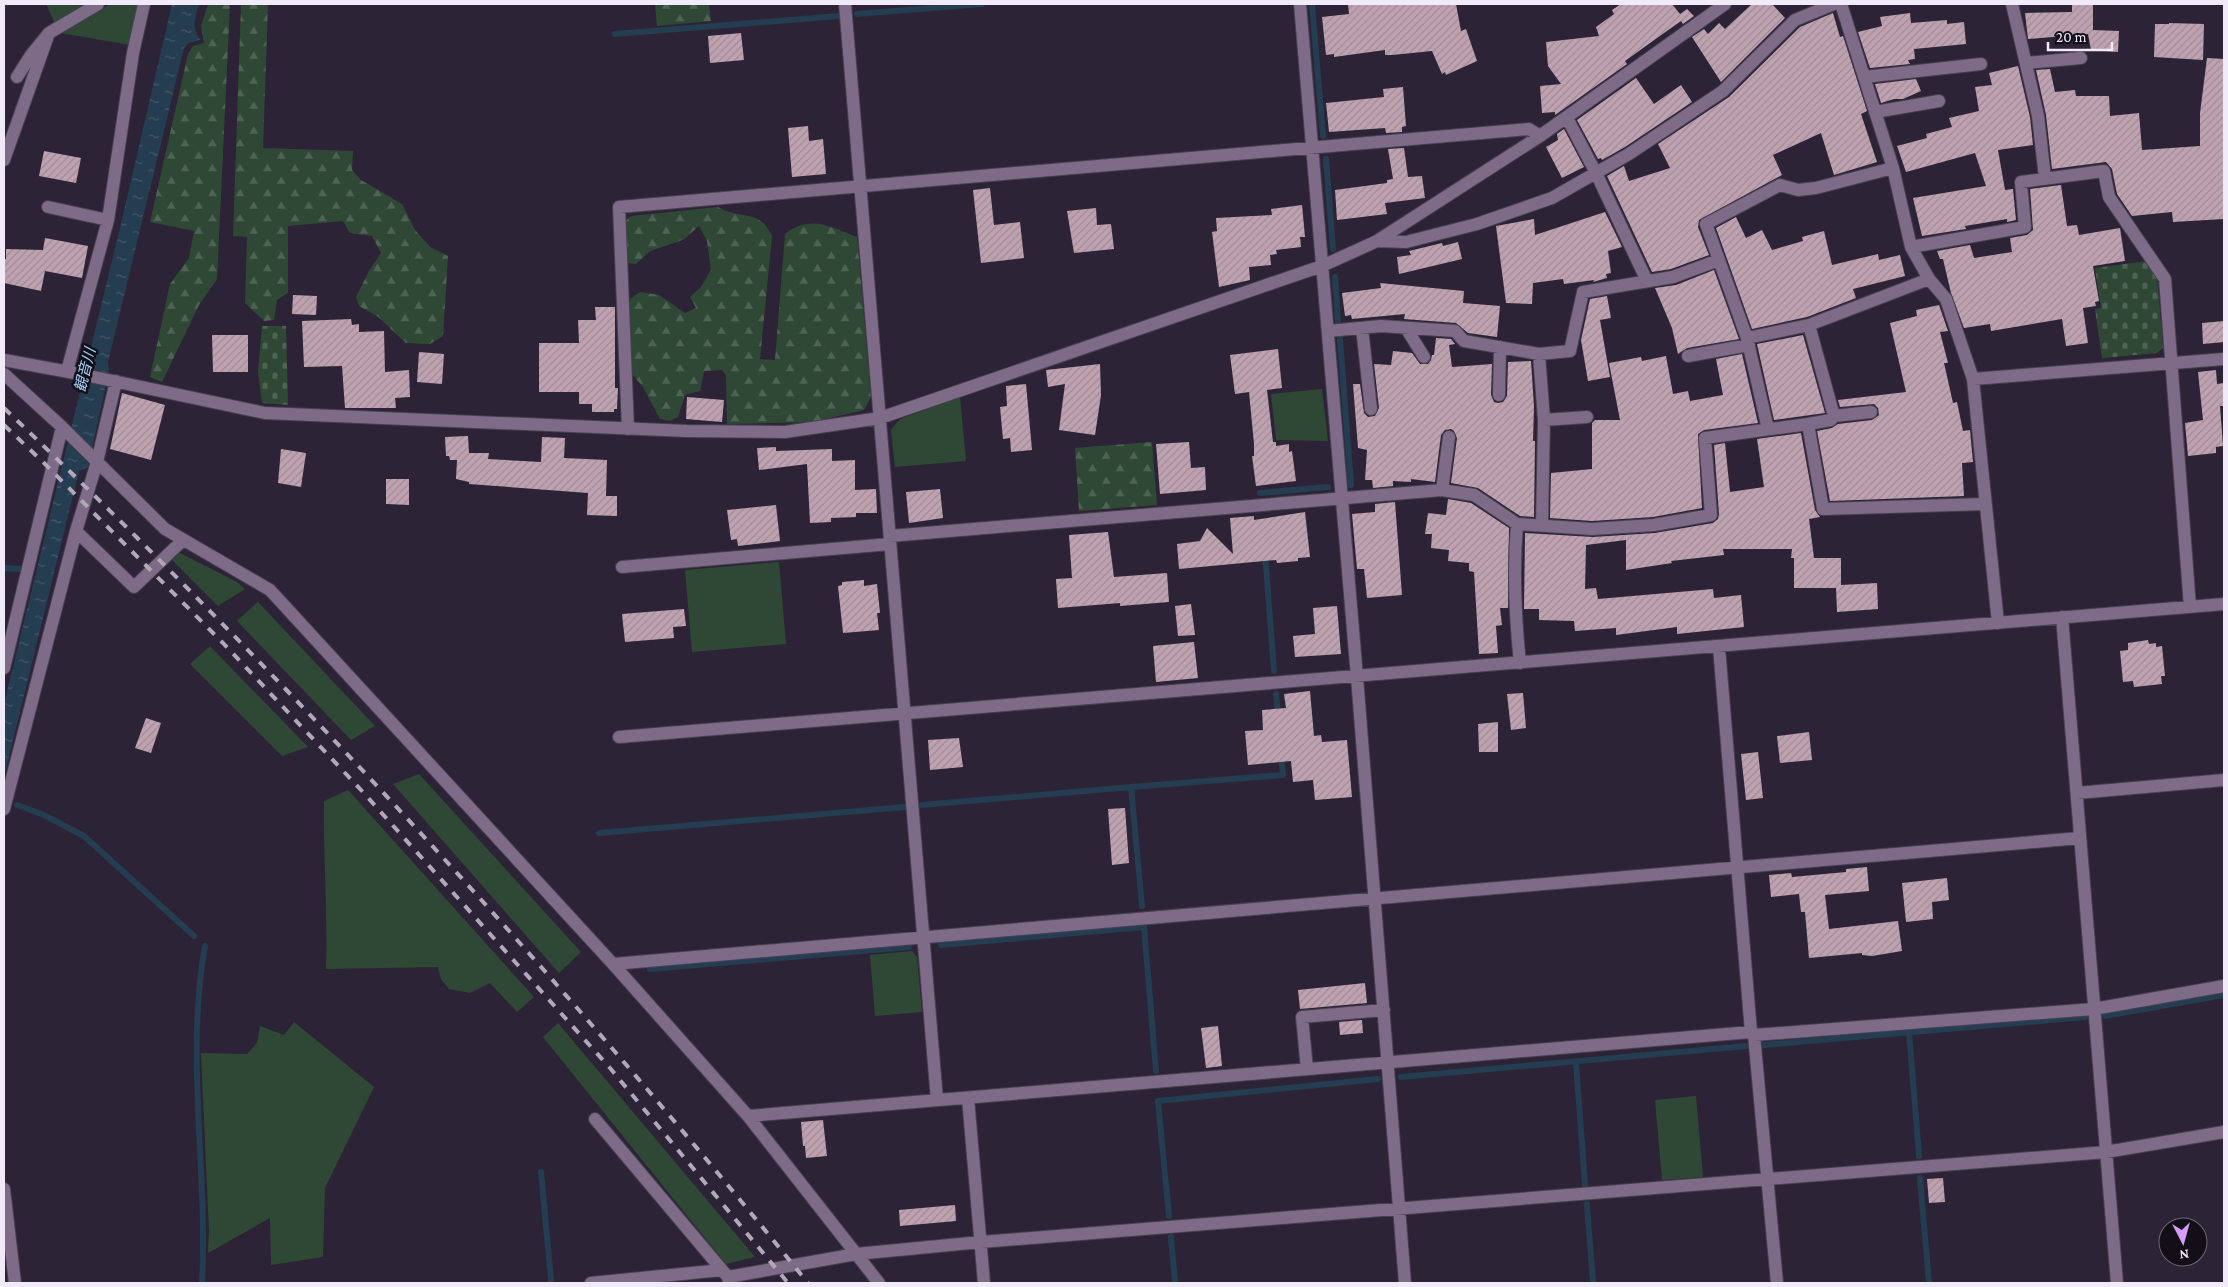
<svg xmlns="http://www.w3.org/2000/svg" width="2228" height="1287" viewBox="0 0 2228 1287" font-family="'Crimson Pro','Noto Sans JP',serif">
	<defs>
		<pattern id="forest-firs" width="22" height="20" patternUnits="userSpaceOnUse" patternTransform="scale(1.25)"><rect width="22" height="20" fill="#2f4835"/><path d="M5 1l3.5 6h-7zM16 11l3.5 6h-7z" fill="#4e6353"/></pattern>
		<pattern id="cemetery-stones" width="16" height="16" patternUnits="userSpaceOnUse" patternTransform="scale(1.25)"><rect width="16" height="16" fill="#2f4835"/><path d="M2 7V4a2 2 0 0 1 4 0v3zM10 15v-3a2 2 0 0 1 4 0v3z" fill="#4e6353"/></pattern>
		<pattern id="water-ripples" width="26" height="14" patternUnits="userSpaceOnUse" patternTransform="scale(1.25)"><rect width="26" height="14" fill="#253d51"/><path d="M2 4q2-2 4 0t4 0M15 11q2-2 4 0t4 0" fill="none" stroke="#45596b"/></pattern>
		<pattern id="building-hatch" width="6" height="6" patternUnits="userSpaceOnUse" patternTransform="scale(1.25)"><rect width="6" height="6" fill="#bea2b0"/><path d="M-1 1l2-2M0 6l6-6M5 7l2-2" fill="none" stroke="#a08b97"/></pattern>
	</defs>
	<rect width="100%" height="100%" fill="#2d2337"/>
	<path fill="#2f4835" d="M 46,4 L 86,4 L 55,24 Z
		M 110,4 L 138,4 L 130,45 L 61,33 Z
		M 1322,389 L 1328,441 L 1276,440 L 1271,394 Z
		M 960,397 L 966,461 L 895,467 L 891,430 L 900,419 Z
		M 180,553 L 237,582 L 245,589 L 218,606 L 172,560 Z
		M 779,562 L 786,644 L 692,652 L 685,570 Z
		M 258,602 L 375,726 L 351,740 L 237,621 Z
		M 210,646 L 308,747 L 282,756 L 190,664 Z
		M 419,774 L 581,952 L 559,973 L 393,784 Z
		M 348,790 L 534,997 L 517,1012 L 490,983 L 470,993 L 449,989 L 441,979 L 438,967 L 326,969 C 328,913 323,857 324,801 Z
		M 912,951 L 917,957 L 922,1012 L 875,1016 L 870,955 Z
		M 294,1022 L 374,1087 L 325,1188 L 323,1257 L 271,1265 L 270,1218 L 208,1253 L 209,1231 L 201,1053 L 247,1054 L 257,1043 L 260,1026 L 284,1035 Z
		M 558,1023 L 755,1257 L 726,1264 L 543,1037 Z
		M 1696,1096 L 1703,1177 L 1662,1180 L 1655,1100 Z"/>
	<path fill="url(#forest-firs)" d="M 208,4 L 230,4 L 217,279 L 199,305 L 162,382 L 150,377 L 170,284 L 189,258 L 194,231 L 150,222 L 188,54 L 193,46 L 204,43 L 201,26 Z
		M 241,4 L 268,4 L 263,148 L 353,151 L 352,170 L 361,180 L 402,204 L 415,230 L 430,247 L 448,256 L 443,336 L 430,344 L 406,343 L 377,316 L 359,306 L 356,297 L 369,271 L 381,253 L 372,236 L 350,233 L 343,221 L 288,226 L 288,293 L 277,300 L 274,320 L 264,321 L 245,303 L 247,237 L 233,236 Z
		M 655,4 L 709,4 L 711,21 L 657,26 Z
		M 718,207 C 739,220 760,208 772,236 L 760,359 L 775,360 L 785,234 C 811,214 830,227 857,237 L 871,397 L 864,410 L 813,422 L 727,424 L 726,375 L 722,370 L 704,371 L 700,391 L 685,395 L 678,417 L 670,421 L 660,419 L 643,387 L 631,373 L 630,299 L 640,292 L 659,295 L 685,313 L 696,308 L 690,297 L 701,287 L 711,270 L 707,241 L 699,226 L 683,240 L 650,251 L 636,264 L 628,263 L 625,221 L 631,216 Z
		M 1152,442 L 1157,505 L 1079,511 L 1075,448 Z"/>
	<path fill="url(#cemetery-stones)" d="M 2147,261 L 2157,275 L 2163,348 L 2157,353 L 2102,358 L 2095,309 L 2101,308 L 2095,268 Z
		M 262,326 L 286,326 L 288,405 L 262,403 L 258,372 Z"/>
	<path fill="url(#water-ripples)" d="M 172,4 L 199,4 C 194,19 192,26 200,40 L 189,43 L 184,48 L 108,362 L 109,370 L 88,467 L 79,471 L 4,777 L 4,704 L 120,228 Z"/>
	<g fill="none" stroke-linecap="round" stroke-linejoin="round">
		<path stroke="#253d51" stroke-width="6" d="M 1312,4 L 1323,136
			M 857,14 L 982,4
			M 615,34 L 839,16
			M 1326,159 L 1333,249
			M 1335,277 L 1338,321
			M 1340,339 L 1351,485 L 1349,485
			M 1260,493 L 1328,487
			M 1265,553 L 1274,671
			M 4,568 L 20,569
			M 1276,694 L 1278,715
			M 17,805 L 44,815 L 84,836 L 194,936
			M 922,805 L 1131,787
			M 599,833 L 905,807
			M 1142,906 L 1131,787 L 1283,775 L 1281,755
			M 941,945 L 1144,927 L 1156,1071
			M 650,969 L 909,947
			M 2105,1016 L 2224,995
			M 1909,1032 L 1919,1156
			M 1764,1045 L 2085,1017
			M 1576,1062 L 1585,1185
			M 1401,1077 L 1746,1046
			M 541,1172 L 551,1280
			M 1920,1178 L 1929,1283
			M 1587,1204 L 1593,1283
			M 1169,1216 L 1158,1101 L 1378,1079
			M 1171,1237 L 1175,1283
			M 202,1283 C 208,1171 185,1058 205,946"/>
	</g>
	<path fill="url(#building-hatch)" d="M 1348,4 L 1456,4 L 1461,31 L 1466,29 L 1477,61 L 1446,75 L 1445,72 L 1442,74 L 1432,51 L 1392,55 L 1385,55 L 1385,50 L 1334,57 L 1334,54 L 1326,55 L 1322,17 L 1349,14 Z
		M 1621,4 L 1672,4 L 1680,14 L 1687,9 L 1694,16 L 1683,24 L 1681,21 L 1657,38 L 1625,61 L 1627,64 L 1555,115 L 1555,112 L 1542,113 L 1540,86 L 1561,84 L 1548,66 L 1546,42 L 1599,36 L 1596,27 L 1614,14 L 1612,10 Z
		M 1752,4 L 1772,4 L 1785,18 L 1721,82 L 1692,37 L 1704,29 L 1708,34 L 1719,23 L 1725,29 Z
		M 2072,4 L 2093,4 L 2093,30 L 2119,31 L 2118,52 L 2091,50 L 2088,34 L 2028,39 L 2025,13 L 2072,12 Z
		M 1833,13 L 1840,37 L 1843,36 L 1867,111 L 1861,114 L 1877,162 L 1834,175 L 1821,133 L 1773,155 L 1782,175 L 1699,220 L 1698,227 L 1709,255 L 1671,269 L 1652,272 L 1607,176 L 1624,166 L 1629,181 L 1670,168 L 1658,144 L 1729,97 L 1800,27 Z
		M 1910,13 L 1911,23 L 1947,20 L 1947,24 L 1964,22 L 1966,44 L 1914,49 L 1915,59 L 1908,60 L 1910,64 L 1870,68 L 1858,32 L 1882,26 L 1880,17 Z
		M 2169,23 L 2204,24 L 2203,60 L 2154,57 L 2155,24 L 2169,24 Z
		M 741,33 L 744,60 L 710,63 L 708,36 Z
		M 2207,58 L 2224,59 L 2224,219 L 2173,222 L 2172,212 L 2132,216 L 2117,194 L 2112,169 L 2106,162 L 2052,169 L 2046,115 L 2036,70 L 2050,69 L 2055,92 L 2075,90 L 2076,96 L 2109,96 L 2110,116 L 2139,113 L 2142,150 L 2200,146 L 2200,113 Z
		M 2018,66 L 2030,117 L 2033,145 L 1998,150 L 2005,190 L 2013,189 L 2016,220 L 2007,222 L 2007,219 L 1965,226 L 1966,229 L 1922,236 L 1913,198 L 1986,186 L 1975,153 L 1906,172 L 1897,146 L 1927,138 L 1926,134 L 1952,127 L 1949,118 L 1979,111 L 1975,87 L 1992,85 L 1989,73 Z
		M 1636,78 L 1654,104 L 1681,85 L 1692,102 L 1625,147 L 1602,160 L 1601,158 L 1598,159 L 1577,120 Z
		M 1916,79 L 1921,91 L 1903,99 L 1894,99 L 1881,103 L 1875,84 Z
		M 1403,87 L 1406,126 L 1402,127 L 1402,132 L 1386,133 L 1385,128 L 1329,132 L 1326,103 L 1384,97 L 1383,89 Z
		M 808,126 L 809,141 L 823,139 L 826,174 L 792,177 L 788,128 Z
		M 1564,129 L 1584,167 L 1562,178 L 1546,147 L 1558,140 L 1557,134 Z
		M 1404,148 L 1408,177 L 1422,176 L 1425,198 L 1385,203 L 1387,214 L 1337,220 L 1335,190 L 1387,183 L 1387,180 L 1393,179 L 1388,149 Z
		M 44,151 L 81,158 L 76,183 L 39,176 Z
		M 2061,185 L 2067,226 L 2077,225 L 2079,235 L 2120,228 L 2125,261 L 2093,266 L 2099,301 L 2095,302 L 2096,306 L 2083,308 L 2088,343 L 2066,346 L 2062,319 L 1991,331 L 1990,324 L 1964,328 L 1951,293 L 1943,259 L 1940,259 L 1937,251 L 1970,245 L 1974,258 L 2012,252 L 2010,238 L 2027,235 L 2033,230 L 2030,189 Z
		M 990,188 L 994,225 L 1020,222 L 1024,258 L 981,263 L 973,190 Z
		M 1302,205 L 1305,237 L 1300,237 L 1301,247 L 1276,250 L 1277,254 L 1270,255 L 1271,265 L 1249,267 L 1250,280 L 1219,287 L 1212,232 L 1217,231 L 1216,218 L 1272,215 L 1271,209 Z
		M 1096,208 L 1097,225 L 1111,224 L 1114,249 L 1074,253 L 1067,211 Z
		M 1605,212 L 1622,247 L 1608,251 L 1611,273 L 1606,274 L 1607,278 L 1593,282 L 1594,280 L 1564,284 L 1563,279 L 1533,283 L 1532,304 L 1506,303 L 1496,226 L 1534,219 L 1535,235 Z
		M 1736,217 L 1746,238 L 1762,230 L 1772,250 L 1803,241 L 1802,237 L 1824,231 L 1832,265 L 1878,254 L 1879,260 L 1900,255 L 1905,276 L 1853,289 L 1856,298 L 1807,317 L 1752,329 L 1716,228 Z
		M 45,238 L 88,246 L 82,278 L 45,271 L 41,291 L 4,283 L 4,259 L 6,259 L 6,249 L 43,250 Z
		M 1458,242 L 1462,259 L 1399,274 L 1397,257 L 1411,255 L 1409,251 L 1442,243 L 1443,246 Z
		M 1714,270 L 1739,339 L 1687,348 L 1678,354 L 1672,328 L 1655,288 L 1676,285 Z
		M 1380,283 L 1464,291 L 1463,303 L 1500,306 L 1497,337 L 1468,333 L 1456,323 L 1404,319 L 1405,314 L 1352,319 L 1351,315 L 1345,316 L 1342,293 L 1381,288 Z
		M 293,295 L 317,296 L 316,315 L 292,314 Z
		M 1607,296 L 1611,318 L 1600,320 L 1610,377 L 1588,381 L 1581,340 L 1590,299 Z
		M 1939,305 L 1948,331 L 1940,332 L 1948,363 L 1944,363 L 1953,403 L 1957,402 L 1963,431 L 1970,430 L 1973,462 L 1962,463 L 1964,496 L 1830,501 L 1817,431 L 1832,428 L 1838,424 L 1872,420 L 1879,415 L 1878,408 L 1874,404 L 1840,407 L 1838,400 L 1906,392 L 1890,323 L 1917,316 L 1916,310 Z
		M 595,307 L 615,307 L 615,388 L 618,388 L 617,409 L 614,409 L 614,412 L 592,412 L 592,404 L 579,404 L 579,392 L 539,392 L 539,343 L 579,343 L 578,320 L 596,320 Z
		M 351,319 L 352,325 L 359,324 L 359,332 L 384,331 L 385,372 L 409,370 L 410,397 L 395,398 L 396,408 L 345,408 L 342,366 L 304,367 L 302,321 Z
		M 2224,321 L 2224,342 L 2203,344 L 2202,323 Z
		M 212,335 L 248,335 L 248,372 L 213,372 Z
		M 1803,335 L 1825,413 L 1774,420 L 1757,344 Z
		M 1436,338 L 1451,339 L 1455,344 L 1449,345 L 1452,367 L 1492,364 L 1491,395 L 1494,402 L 1498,403 L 1503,402 L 1507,396 L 1508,362 L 1531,361 L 1534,407 L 1533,441 L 1535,441 L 1534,517 L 1520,516 L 1478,488 L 1451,483 L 1457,438 L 1454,431 L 1451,429 L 1445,430 L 1441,435 L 1435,482 L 1411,479 L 1411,482 L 1393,481 L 1393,486 L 1373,488 L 1372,480 L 1365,480 L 1367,450 L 1358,448 L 1353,384 L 1360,384 L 1364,413 L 1368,417 L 1375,416 L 1379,408 L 1374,364 L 1391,365 L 1393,351 L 1412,353 L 1420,364 L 1428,364 L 1431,360 L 1432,355 L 1434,355 Z
		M 1278,349 L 1282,388 L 1267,390 L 1273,442 L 1276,442 L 1276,446 L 1289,444 L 1289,452 L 1292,451 L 1296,481 L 1256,486 L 1252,456 L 1254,456 L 1254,444 L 1249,392 L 1235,394 L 1230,355 Z
		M 419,352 L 444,354 L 442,384 L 417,382 Z
		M 1742,354 L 1758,423 L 1704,430 L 1698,434 L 1702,508 L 1653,517 L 1592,521 L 1550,518 L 1551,473 L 1592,469 L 1592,423 L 1595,420 L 1620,420 L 1609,363 L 1641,357 L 1642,361 L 1666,356 L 1673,394 L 1688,391 L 1690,401 L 1723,395 L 1716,359 Z
		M 1100,364 L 1101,395 L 1095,435 L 1059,430 L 1065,384 L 1048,387 L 1046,370 Z
		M 2216,370 L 2217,384 L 2224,383 L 2224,406 L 2220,406 L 2223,446 L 2216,447 L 2216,453 L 2188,456 L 2185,423 L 2203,420 L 2198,372 Z
		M 1026,384 L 1032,450 L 1011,452 L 1010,438 L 1003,439 L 1000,407 L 1007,406 L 1006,386 Z
		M 122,393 L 165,405 L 151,460 L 110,449 Z
		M 687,397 L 724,400 L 722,422 L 686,419 Z
		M 1801,433 L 1815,510 L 1820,517 L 1809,519 L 1814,558 L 1841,558 L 1841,585 L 1877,583 L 1878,609 L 1837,612 L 1836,588 L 1794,588 L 1794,558 L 1791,558 L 1792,549 L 1723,549 L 1724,555 L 1671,561 L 1672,563 L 1626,570 L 1626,540 L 1586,545 L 1585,589 L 1596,588 L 1598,599 L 1713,589 L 1714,598 L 1741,595 L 1744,627 L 1677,634 L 1677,627 L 1616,635 L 1616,628 L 1575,631 L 1574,621 L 1539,620 L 1539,609 L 1524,609 L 1525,533 L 1593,537 L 1655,533 L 1713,523 L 1718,519 L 1719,514 L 1714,445 L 1725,443 L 1730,492 L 1764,487 L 1757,439 Z
		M 468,436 L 469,453 L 489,453 L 488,459 L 541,462 L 542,437 L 565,438 L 564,458 L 607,460 L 606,496 L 617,496 L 617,516 L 587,515 L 588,493 L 469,484 L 469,482 L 456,479 L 457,460 L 450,460 L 449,456 L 446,456 L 445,437 Z
		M 1189,442 L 1191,468 L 1205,467 L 1206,490 L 1160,494 L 1156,444 Z
		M 776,447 L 776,451 L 832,449 L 832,461 L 855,460 L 855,490 L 876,489 L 877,513 L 856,513 L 856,517 L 831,518 L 831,522 L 810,523 L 807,464 L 759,470 L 757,448 Z
		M 281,449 L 306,453 L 301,487 L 278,483 Z
		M 386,479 L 409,479 L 409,505 L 386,504 Z
		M 940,489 L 943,518 L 909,523 L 906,492 Z
		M 1448,499 L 1471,503 L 1509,528 L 1508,608 L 1500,608 L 1502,625 L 1496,626 L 1498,653 L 1479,654 L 1474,572 L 1469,571 L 1469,563 L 1448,561 L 1449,550 L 1431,548 L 1432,534 L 1425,534 L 1428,513 L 1446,515 Z
		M 1395,502 L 1402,595 L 1367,598 L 1364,569 L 1357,569 L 1352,514 L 1375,512 L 1375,504 Z
		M 776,505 L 780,541 L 738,546 L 737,539 L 731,540 L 727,510 Z
		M 1305,512 L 1310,557 L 1298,558 L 1298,561 L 1277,563 L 1276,560 L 1179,569 L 1177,544 L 1200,541 L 1207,528 L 1233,554 L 1230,518 L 1254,516 L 1254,520 Z
		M 1108,532 L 1114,577 L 1167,573 L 1169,602 L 1120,606 L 1120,603 L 1058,608 L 1056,579 L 1072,578 L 1069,535 Z
		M 864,580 L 864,586 L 877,584 L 880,613 L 877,613 L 879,630 L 843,633 L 838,586 L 842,585 L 842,582 Z
		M 1191,604 L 1195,635 L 1178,636 L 1175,606 Z
		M 1337,606 L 1341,654 L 1295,657 L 1293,636 L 1315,634 L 1313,608 Z
		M 684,609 L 686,626 L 673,627 L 674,638 L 625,642 L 622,614 Z
		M 2148,640 L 2149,644 L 2156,643 L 2156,647 L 2162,646 L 2165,676 L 2161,676 L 2162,684 L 2134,687 L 2133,681 L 2123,682 L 2120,651 L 2128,650 L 2128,643 Z
		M 1194,642 L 1198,678 L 1156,682 L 1153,646 Z
		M 1310,691 L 1314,736 L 1321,735 L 1322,742 L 1347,740 L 1352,797 L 1315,800 L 1313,780 L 1293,782 L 1291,761 L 1248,765 L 1245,731 L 1263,730 L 1262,710 L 1286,708 L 1284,694 Z
		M 1523,693 L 1526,728 L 1511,730 L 1507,694 Z
		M 146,718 L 161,723 L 151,753 L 135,748 Z
		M 1498,722 L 1498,752 L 1479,752 L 1478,724 Z
		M 1809,732 L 1812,760 L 1780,763 L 1777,736 Z
		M 959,738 L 963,767 L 930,770 L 928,740 Z
		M 1758,752 L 1763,798 L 1746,800 L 1741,754 Z
		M 1125,808 L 1129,863 L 1112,865 L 1108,809 Z
		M 1867,867 L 1869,891 L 1825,895 L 1829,929 L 1898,921 L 1902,951 L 1872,956 L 1862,955 L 1862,953 L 1809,958 L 1805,912 L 1801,912 L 1799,894 L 1771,897 L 1769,875 L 1791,873 L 1792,877 L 1846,872 L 1846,869 Z
		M 1947,878 L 1949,900 L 1932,902 L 1933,919 L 1906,922 L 1902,883 Z
		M 1365,983 L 1367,1003 L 1300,1009 L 1298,990 Z
		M 1362,1020 L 1363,1033 L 1340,1035 L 1339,1022 Z
		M 1218,1026 L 1222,1066 L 1206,1068 L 1201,1028 Z
		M 823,1120 L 827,1156 L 806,1158 L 805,1146 L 803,1146 L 801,1122 Z
		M 1943,1178 L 1945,1202 L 1929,1203 L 1927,1179 Z
		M 955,1205 L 956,1221 L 900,1226 L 899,1210 Z"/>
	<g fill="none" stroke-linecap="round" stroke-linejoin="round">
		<g stroke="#483f52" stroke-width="14">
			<path id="minor" d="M 845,4 L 937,1100
				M 1300,4 L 1357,677 L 1405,1283
				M 1841,4 L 1893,168 L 1911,247 L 1929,279 L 1946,299 L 1973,379 L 1998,623
				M 2012,4 L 2038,116 L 2045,178
				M 2026,63 L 2081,58
				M 17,77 L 31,55 L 49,33 L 98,4
				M 1864,77 L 1981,64
				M 1875,112 L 1939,101
				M 1567,118 L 1596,173 L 1647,281
				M 4,160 L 49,33
				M 48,207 L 108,220
				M 1377,241 L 1406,242 L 1477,224 L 1552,198 L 1629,154 L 1723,91 L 1795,20 L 1834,4
				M 1911,247 L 2025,227 L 2021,182 L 2104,171 L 2109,197 L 2165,279 L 2190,607
				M 1809,325 L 1834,416 L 1871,412
				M 1362,328 L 1371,409
				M 1406,328 L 1424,357
				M 1328,331 L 1381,326 L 1455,331 L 1464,341 L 1539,354 L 1570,351 L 1583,292 L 1673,277 L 1719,260
				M 1747,338 L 1809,325 L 1929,279
				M 1539,354 L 1544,420 L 1542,524
				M 1688,356 L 1749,345
				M 4,360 L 80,374 L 265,413 L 687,431 L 785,432 L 880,418 L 1322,266 L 1377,241 L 1540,136 L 1725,4
				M 67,371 L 108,220 L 133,53 L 144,4
				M 4,374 L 62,427 L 165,529 L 270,590 L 613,964 L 748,1116 L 879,1283
				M 1973,379 L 2224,359
				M 1499,395 L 1500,347
				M 1544,420 L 1587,417
				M 1808,424 L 1831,420 L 1834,416
				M 628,429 L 619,207 L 1529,129 L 1540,136
				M 1768,429 L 1747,338 L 1706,224 L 1780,185 L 1798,190 L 1816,188 L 1893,168
				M 1442,490 L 1449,437
				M 1517,524 C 1513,571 1515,616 1520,663
				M 76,531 L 134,587 L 183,540
				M 890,536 L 1442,490 L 1474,495 L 1517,524 L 1592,529 L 1654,525 L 1711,515 L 1705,438 L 1808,424 L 1823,509 L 1985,504
				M 622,567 L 890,544
				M 2062,617 L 2117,1283
				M 1719,647 L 1751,1032 L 1754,1035 L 1777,1283
				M 4,668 L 62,427
				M 619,737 L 2224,604
				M 2077,793 L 2224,780
				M 4,809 L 76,531 L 97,462 L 116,381
				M 613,964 L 2080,838
				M 1754,1035 L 2094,1009 L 2224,986
				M 1307,1069 L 1302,1017 L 1384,1010
				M 968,1098 L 984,1283
				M 748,1116 L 1751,1032
				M 595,1119 L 733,1283
				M 4,1189 L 15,1283
				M 591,1283 L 722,1270
				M 729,1283 L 728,1277 L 856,1254 L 981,1242 L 2106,1152 L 2224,1132"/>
		</g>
		<use href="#minor" stroke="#7d6b87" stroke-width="12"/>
		<path stroke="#b1a9b9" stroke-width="4" stroke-dasharray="9 9" stroke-linecap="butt" d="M 4,408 C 291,682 559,975 808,1283
			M 4,425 L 43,462 L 223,643 L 362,791 L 610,1068 L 788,1283"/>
	</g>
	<g text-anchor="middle" stroke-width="5" stroke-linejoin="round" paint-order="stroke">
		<g font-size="15" font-style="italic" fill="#a0d0f8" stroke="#130f18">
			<text transform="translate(85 370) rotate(-76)" y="5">観音川</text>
		</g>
	</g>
	<rect width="2228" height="1287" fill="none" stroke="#f1ebf9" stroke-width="10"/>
	<g transform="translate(2183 1242) rotate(174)"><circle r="24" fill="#130f18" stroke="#6c6772"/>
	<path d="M0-4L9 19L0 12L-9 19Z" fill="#d79bf9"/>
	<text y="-8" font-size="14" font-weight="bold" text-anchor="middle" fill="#f1ebf9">N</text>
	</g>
	<path d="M2048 42v8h64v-8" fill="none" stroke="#f1ebf9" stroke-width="2.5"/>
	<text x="2056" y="42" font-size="15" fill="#f1ebf9" stroke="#130f18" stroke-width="4" paint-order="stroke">20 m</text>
</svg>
